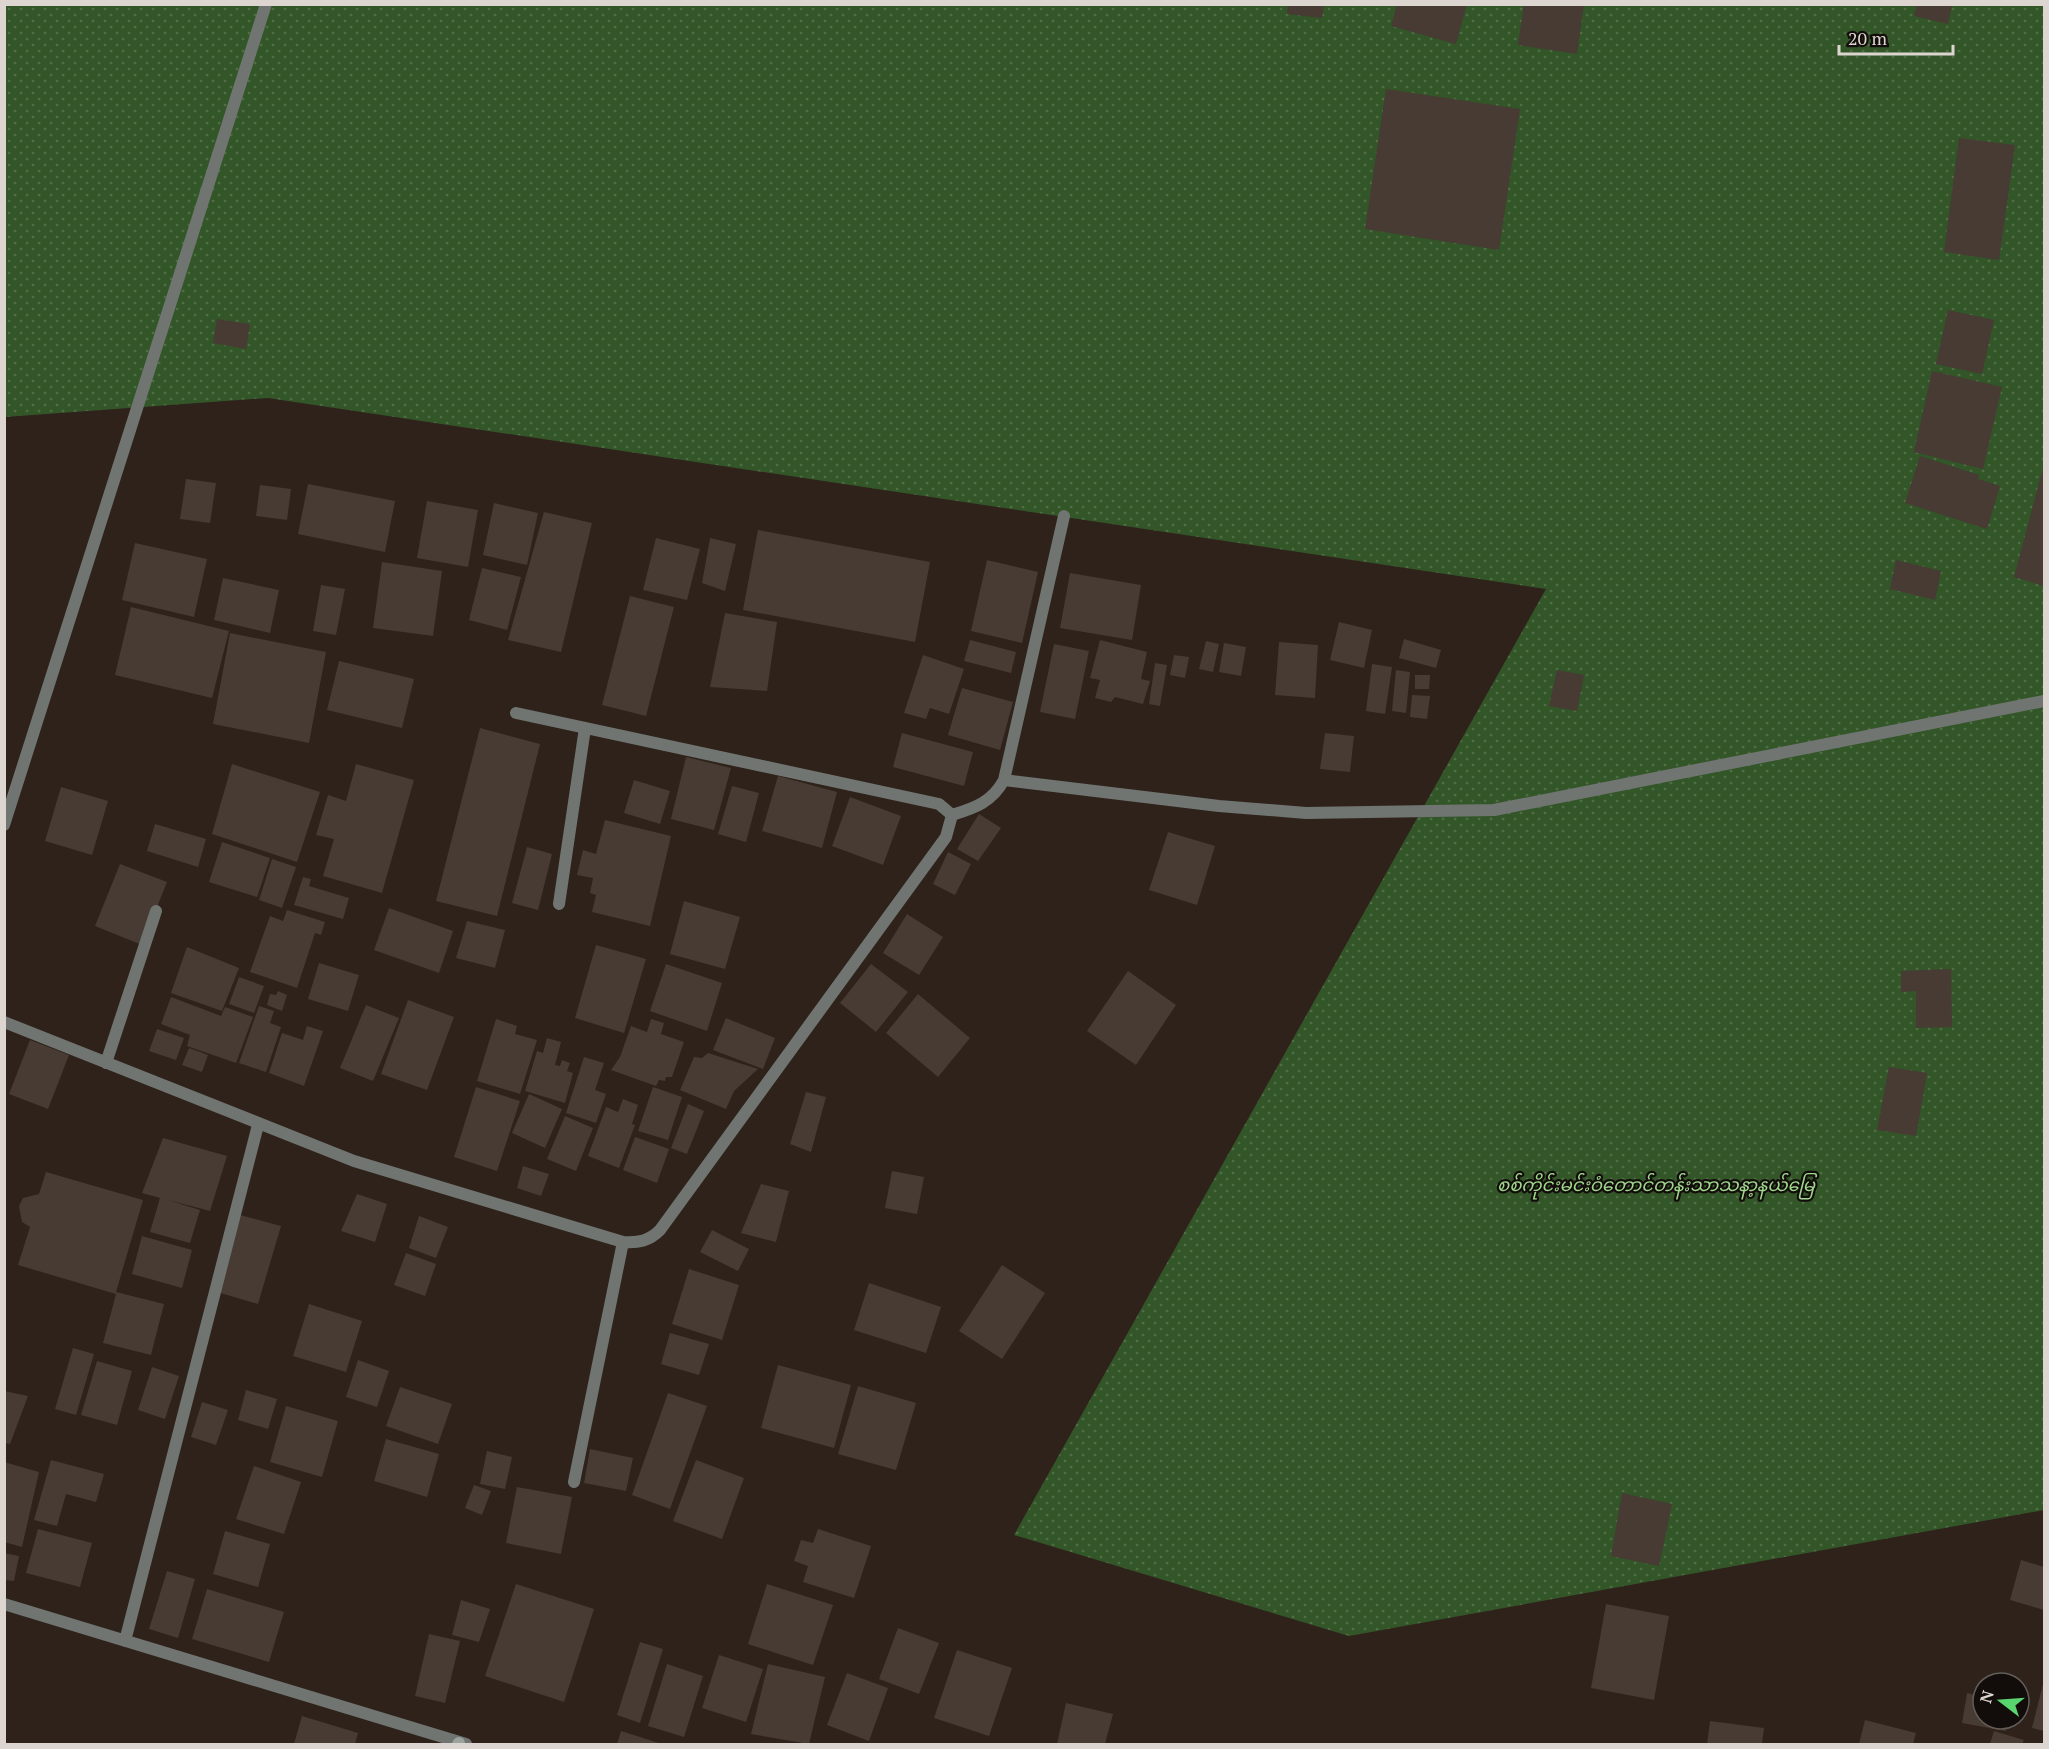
<svg xmlns="http://www.w3.org/2000/svg" width="2049" height="1749" viewBox="0 0 2049 1749" font-family="'PT Serif','Noto Sans Myanmar',serif">
	<defs>
		<pattern id="grass-dots" width="8" height="8" patternUnits="userSpaceOnUse" patternTransform="scale(1.5)"><rect width="8" height="8" fill="#335628"/><path d="M2 2h.1M6 6h.1" fill="none" stroke="#506d46" stroke-width="1.8" stroke-linecap="round"/></pattern>
	</defs>
	<rect width="100%" height="100%" fill="#2e221b"/>
	<path fill="url(#grass-dots)" d="M 5,5 L 2044,5 L 2044,1510 L 1349,1636 L 1014,1535 L 1546,589 L 268,398 L 5,417 Z"/>
	<path fill="#473b34" d="M 1288,4 L 1324,4 L 1322,18 L 1287,14 Z
		M 1397,4 L 1467,4 L 1456,44 L 1391,26 Z
		M 1524,4 L 1584,4 L 1577,54 L 1518,45 Z
		M 1917,4 L 1952,4 L 1948,24 L 1914,16 Z
		M 1386,89 L 1520,109 L 1499,250 L 1365,229 Z
		M 1959,138 L 2015,145 L 1999,260 L 1944,252 Z
		M 1948,310 L 1994,320 L 1982,374 L 1936,364 Z
		M 217,319 L 250,324 L 246,349 L 213,343 Z
		M 1932,371 L 2002,387 L 1983,469 L 1914,452 Z
		M 1920,456 L 1979,475 L 1978,479 L 2000,486 L 1987,529 L 1905,503 Z
		M 2044,464 L 2044,586 L 2014,577 Z
		M 186,479 L 216,483 L 210,523 L 180,519 Z
		M 308,484 L 395,501 L 385,552 L 298,534 Z
		M 260,485 L 291,489 L 287,520 L 256,516 Z
		M 427,501 L 478,510 L 468,567 L 417,558 Z
		M 494,503 L 538,513 L 527,565 L 483,555 Z
		M 544,512 L 592,523 L 561,652 L 508,640 Z
		M 758,530 L 930,562 L 915,642 L 743,610 Z
		M 656,538 L 700,549 L 687,600 L 643,590 Z
		M 710,538 L 736,544 L 725,591 L 702,583 Z
		M 135,543 L 207,559 L 194,617 L 122,600 Z
		M 987,560 L 1038,572 L 1022,643 L 971,631 Z
		M 1896,560 L 1941,571 L 1935,600 L 1890,589 Z
		M 382,562 L 442,571 L 433,636 L 373,628 Z
		M 482,568 L 521,577 L 507,630 L 469,620 Z
		M 1070,573 L 1141,585 L 1132,640 L 1060,628 Z
		M 223,578 L 279,590 L 270,633 L 214,620 Z
		M 321,585 L 345,589 L 336,635 L 313,631 Z
		M 630,596 L 674,607 L 646,716 L 602,705 Z
		M 131,607 L 229,631 L 212,698 L 115,675 Z
		M 725,613 L 777,622 L 767,691 L 710,687 Z
		M 1339,622 L 1372,630 L 1364,668 L 1330,660 Z
		M 230,633 L 326,652 L 309,743 L 213,724 Z
		M 1404,639 L 1441,650 L 1436,668 L 1399,658 Z
		M 970,640 L 1016,652 L 1011,673 L 964,661 Z
		M 1100,640 L 1147,652 L 1141,679 L 1150,681 L 1143,704 L 1115,697 L 1111,702 L 1095,698 L 1100,680 L 1090,678 Z
		M 1206,641 L 1219,644 L 1213,672 L 1199,669 Z
		M 1279,642 L 1318,645 L 1315,698 L 1275,695 Z
		M 1224,643 L 1246,647 L 1241,676 L 1219,672 Z
		M 1054,644 L 1089,651 L 1075,719 L 1040,712 Z
		M 923,655 L 964,669 L 949,714 L 930,708 L 926,719 L 904,713 Z
		M 1174,655 L 1189,657 L 1185,678 L 1170,675 Z
		M 339,661 L 414,679 L 402,728 L 327,710 Z
		M 1155,663 L 1167,665 L 1160,706 L 1149,704 Z
		M 1372,664 L 1392,667 L 1385,714 L 1366,711 Z
		M 1396,670 L 1410,672 L 1406,713 L 1392,711 Z
		M 1557,670 L 1584,675 L 1577,711 L 1549,706 Z
		M 1415,675 L 1430,675 L 1429,689 L 1415,689 Z
		M 962,688 L 1013,702 L 1000,750 L 948,735 Z
		M 1412,695 L 1430,696 L 1427,719 L 1410,717 Z
		M 480,728 L 540,744 L 497,916 L 436,901 Z
		M 902,733 L 973,752 L 964,786 L 893,767 Z
		M 1325,733 L 1354,736 L 1350,772 L 1320,769 Z
		M 686,757 L 731,768 L 714,830 L 671,819 Z
		M 232,764 L 320,792 L 297,862 L 212,834 Z
		M 356,764 L 414,780 L 382,893 L 323,876 L 334,839 L 316,835 L 328,795 L 346,801 Z
		M 778,776 L 837,792 L 822,848 L 762,831 Z
		M 634,780 L 670,791 L 660,824 L 624,813 Z
		M 732,786 L 759,793 L 746,842 L 718,834 Z
		M 61,787 L 108,801 L 92,855 L 45,841 Z
		M 850,797 L 901,816 L 883,865 L 832,846 Z
		M 979,814 L 1001,828 L 978,861 L 957,849 Z
		M 605,820 L 671,836 L 650,926 L 592,912 L 596,895 L 590,893 L 593,878 L 577,875 L 583,850 L 596,854 Z
		M 155,824 L 206,839 L 198,867 L 147,851 Z
		M 1168,832 L 1215,846 L 1197,905 L 1149,890 Z
		M 222,842 L 270,858 L 257,897 L 209,882 Z
		M 527,847 L 552,854 L 538,910 L 512,903 Z
		M 948,852 L 971,864 L 955,895 L 933,884 Z
		M 272,859 L 296,867 L 282,908 L 259,900 Z
		M 120,864 L 167,882 L 142,945 L 95,926 Z
		M 303,877 L 311,879 L 309,886 L 349,898 L 343,919 L 294,905 Z
		M 684,901 L 740,917 L 725,969 L 670,954 Z
		M 389,908 L 453,931 L 439,973 L 374,950 Z
		M 287,910 L 325,922 L 321,935 L 315,933 L 297,988 L 250,972 L 270,916 L 283,921 Z
		M 907,914 L 943,937 L 919,975 L 883,953 Z
		M 467,921 L 505,930 L 495,968 L 456,958 Z
		M 596,945 L 646,959 L 624,1033 L 575,1018 Z
		M 187,947 L 239,968 L 222,1011 L 171,993 Z
		M 319,963 L 359,975 L 348,1011 L 308,999 Z
		M 666,964 L 722,983 L 707,1031 L 650,1011 Z
		M 871,964 L 908,992 L 876,1032 L 840,1003 Z
		M 1951,969 L 1952,1027 L 1916,1028 L 1916,991 L 1901,992 L 1901,971 Z
		M 1128,971 L 1176,1005 L 1136,1065 L 1087,1031 Z
		M 239,977 L 264,986 L 254,1013 L 229,1004 Z
		M 278,991 L 287,995 L 282,1011 L 267,1005 L 270,994 L 276,995 Z
		M 918,994 L 970,1038 L 938,1077 L 886,1033 Z
		M 171,997 L 221,1016 L 225,1007 L 253,1017 L 236,1063 L 187,1046 L 190,1035 L 161,1024 Z
		M 408,1000 L 454,1017 L 427,1090 L 381,1074 Z
		M 366,1005 L 399,1018 L 373,1081 L 340,1068 Z
		M 259,1006 L 274,1011 L 270,1023 L 281,1027 L 266,1072 L 239,1063 Z
		M 726,1018 L 775,1038 L 763,1069 L 713,1050 Z
		M 496,1019 L 517,1026 L 515,1034 L 537,1040 L 520,1094 L 477,1081 Z
		M 651,1019 L 664,1023 L 661,1034 L 684,1042 L 672,1077 L 666,1077 L 665,1081 L 659,1080 L 656,1086 L 611,1070 L 620,1057 L 631,1026 L 647,1032 Z
		M 307,1026 L 323,1031 L 304,1086 L 269,1073 L 282,1033 L 303,1040 Z
		M 157,1029 L 184,1038 L 176,1060 L 149,1051 Z
		M 547,1038 L 561,1042 L 555,1065 L 560,1066 L 562,1060 L 570,1063 L 567,1071 L 573,1073 L 565,1103 L 525,1091 L 537,1051 L 543,1053 Z
		M 30,1040 L 69,1055 L 48,1109 L 9,1094 Z
		M 189,1048 L 208,1055 L 202,1072 L 182,1065 Z
		M 708,1053 L 758,1069 L 734,1091 L 726,1109 L 680,1090 L 694,1057 L 702,1058 Z
		M 584,1057 L 604,1063 L 595,1090 L 606,1094 L 596,1123 L 566,1113 Z
		M 1889,1067 L 1927,1073 L 1916,1136 L 1877,1130 Z
		M 476,1087 L 520,1101 L 497,1171 L 454,1157 Z
		M 653,1087 L 682,1097 L 668,1140 L 638,1131 Z
		M 806,1092 L 826,1097 L 811,1152 L 790,1144 Z
		M 529,1094 L 562,1109 L 545,1148 L 512,1133 Z
		M 623,1099 L 638,1105 L 632,1124 L 635,1125 L 619,1168 L 588,1156 L 606,1107 L 618,1112 Z
		M 688,1104 L 704,1111 L 687,1154 L 671,1148 Z
		M 565,1116 L 593,1128 L 576,1171 L 547,1159 Z
		M 635,1137 L 669,1149 L 657,1183 L 623,1170 Z
		M 163,1138 L 227,1156 L 210,1211 L 168,1200 L 200,1210 L 190,1243 L 150,1232 L 160,1198 L 142,1193 Z
		M 523,1166 L 549,1174 L 541,1196 L 517,1188 Z
		M 892,1171 L 924,1177 L 917,1214 L 885,1208 Z
		M 46,1172 L 143,1200 L 116,1292 L 164,1304 L 151,1355 L 103,1343 L 116,1294 L 18,1265 L 30,1227 L 22,1222 L 19,1206 L 23,1198 L 39,1194 Z
		M 761,1184 L 789,1191 L 776,1242 L 741,1233 Z
		M 357,1194 L 387,1204 L 375,1242 L 341,1231 Z
		M 240,1215 L 281,1226 L 258,1304 L 217,1292 Z
		M 419,1216 L 448,1227 L 436,1258 L 409,1248 Z
		M 712,1230 L 749,1249 L 738,1271 L 700,1252 Z
		M 142,1236 L 192,1250 L 182,1288 L 132,1274 Z
		M 406,1253 L 436,1264 L 425,1296 L 394,1285 Z
		M 1002,1265 L 1045,1293 L 1002,1359 L 959,1331 Z
		M 689,1269 L 739,1285 L 722,1340 L 672,1324 Z
		M 869,1283 L 941,1307 L 926,1353 L 854,1330 Z
		M 309,1304 L 362,1321 L 346,1372 L 293,1356 Z
		M 670,1333 L 709,1344 L 699,1375 L 661,1364 Z
		M 73,1348 L 94,1354 L 76,1415 L 55,1409 Z
		M 358,1360 L 389,1371 L 377,1407 L 346,1397 Z
		M 97,1361 L 132,1371 L 117,1425 L 81,1415 Z
		M 778,1365 L 851,1385 L 834,1448 L 761,1428 Z
		M 152,1367 L 179,1376 L 165,1419 L 138,1410 Z
		M 858,1386 L 916,1403 L 896,1470 L 838,1454 Z
		M 400,1387 L 452,1404 L 438,1444 L 386,1426 Z
		M 246,1390 L 277,1399 L 268,1429 L 238,1420 Z
		M 4,1391 L 28,1396 L 10,1444 L 4,1443 Z
		M 668,1393 L 707,1406 L 670,1509 L 632,1495 Z
		M 202,1402 L 228,1410 L 216,1445 L 191,1437 Z
		M 286,1406 L 338,1421 L 322,1477 L 270,1462 Z
		M 386,1439 L 439,1454 L 427,1497 L 374,1481 Z
		M 590,1449 L 633,1458 L 626,1491 L 584,1483 Z
		M 487,1451 L 512,1457 L 505,1489 L 480,1484 Z
		M 51,1460 L 104,1474 L 96,1502 L 66,1494 L 57,1526 L 34,1520 Z
		M 696,1460 L 744,1478 L 722,1539 L 673,1521 Z
		M 4,1462 L 39,1472 L 22,1547 L 4,1542 Z
		M 254,1466 L 301,1482 L 284,1534 L 236,1519 Z
		M 474,1485 L 491,1491 L 482,1515 L 465,1508 Z
		M 517,1487 L 572,1497 L 561,1554 L 506,1543 Z
		M 1622,1493 L 1672,1504 L 1659,1566 L 1611,1556 Z
		M 38,1529 L 92,1543 L 80,1587 L 26,1573 Z
		M 818,1529 L 871,1546 L 854,1598 L 803,1582 L 808,1566 L 794,1561 L 801,1540 L 813,1543 Z
		M 225,1531 L 270,1544 L 258,1587 L 213,1574 Z
		M 4,1553 L 19,1556 L 14,1581 L 4,1580 Z
		M 2021,1560 L 2044,1567 L 2044,1610 L 2010,1600 Z
		M 167,1571 L 195,1579 L 178,1638 L 149,1629 Z
		M 516,1584 L 594,1609 L 564,1702 L 485,1676 Z
		M 767,1584 L 833,1605 L 813,1665 L 748,1644 Z
		M 207,1589 L 284,1612 L 269,1662 L 192,1639 Z
		M 461,1600 L 490,1609 L 479,1642 L 452,1635 Z
		M 1606,1604 L 1669,1616 L 1654,1700 L 1591,1688 Z
		M 898,1628 L 939,1643 L 919,1694 L 879,1679 Z
		M 429,1634 L 460,1641 L 445,1703 L 415,1696 Z
		M 640,1642 L 663,1649 L 640,1723 L 617,1715 Z
		M 957,1650 L 1012,1668 L 989,1736 L 934,1718 Z
		M 719,1655 L 763,1669 L 746,1722 L 702,1708 Z
		M 667,1664 L 703,1676 L 684,1737 L 648,1726 Z
		M 768,1664 L 825,1677 L 809,1744 L 751,1734 Z
		M 847,1673 L 888,1688 L 869,1741 L 827,1725 Z
		M 2044,1680 L 2044,1731 L 2032,1728 Z
		M 1967,1693 L 1983,1696 L 1983,1719 L 2008,1719 L 2006,1731 L 1962,1723 Z
		M 1066,1703 L 1113,1714 L 1105,1744 L 1057,1744 Z
		M 302,1716 L 358,1733 L 355,1744 L 294,1744 Z
		M 1865,1720 L 1916,1733 L 1913,1744 L 1859,1744 Z
		M 1710,1721 L 1764,1728 L 1762,1744 L 1707,1744 Z
		M 621,1731 L 662,1744 L 617,1744 Z
		M 1994,1731 L 2024,1740 L 2022,1744 L 1990,1744 Z"/>
	<g fill="none" stroke-linecap="round" stroke-linejoin="round">
		<path stroke="#707571" stroke-width="12" d="M 516,713 L 939,804 L 952,815
			M 1004,780 L 1219,806 L 1306,813 L 1494,810 L 2044,701
			M 952,815 C 975,808 992,802 1004,780 L 1064,516
			M 4,825 L 266,4
			M 559,904 L 585,728
			M 4,1022 L 354,1161 L 623,1242 C 639,1243 649,1241 660,1230 L 946,837 L 952,815
			M 106,1063 L 156,911
			M 574,1482 L 623,1242
			M 4,1604 L 466,1744
			M 125,1641 L 258,1125"/>
		<path stroke="#9aa39c" stroke-width="12" d="M 458,1744 L 459,1743"/>
	</g>
	<g text-anchor="middle" stroke-width="4.5" stroke-linejoin="round" paint-order="stroke">
		<g font-size="18" font-style="italic" fill="#9ed78c" stroke="#120d0a">
			<text x="1656" y="1191">စစ်ကိုင်းမင်းဝံတောင်တန်းသာသနာ့နယ်မြေ</text>
		</g>
	</g>
	<rect width="2049" height="1749" fill="none" stroke="#dcd5d0" stroke-width="12"/>
	<g transform="translate(2001 1701) rotate(287)"><circle r="28" fill="#120d0a" stroke="#635d59" stroke-width="1.5"/>
	<path d="M0-4.5L10 22L0 15L-10 22Z" fill="#59d56f"/>
	<text y="-9" font-size="16" font-weight="bold" text-anchor="middle" fill="#dcd5d0">N</text>
	</g>
	<path d="M1839 45v9h114v-9" fill="none" stroke="#dcd5d0" stroke-width="3"/>
	<text x="1848" y="45" font-size="18" fill="#dcd5d0" stroke="#120d0a" stroke-width="4.5" paint-order="stroke">20 m</text>
</svg>
